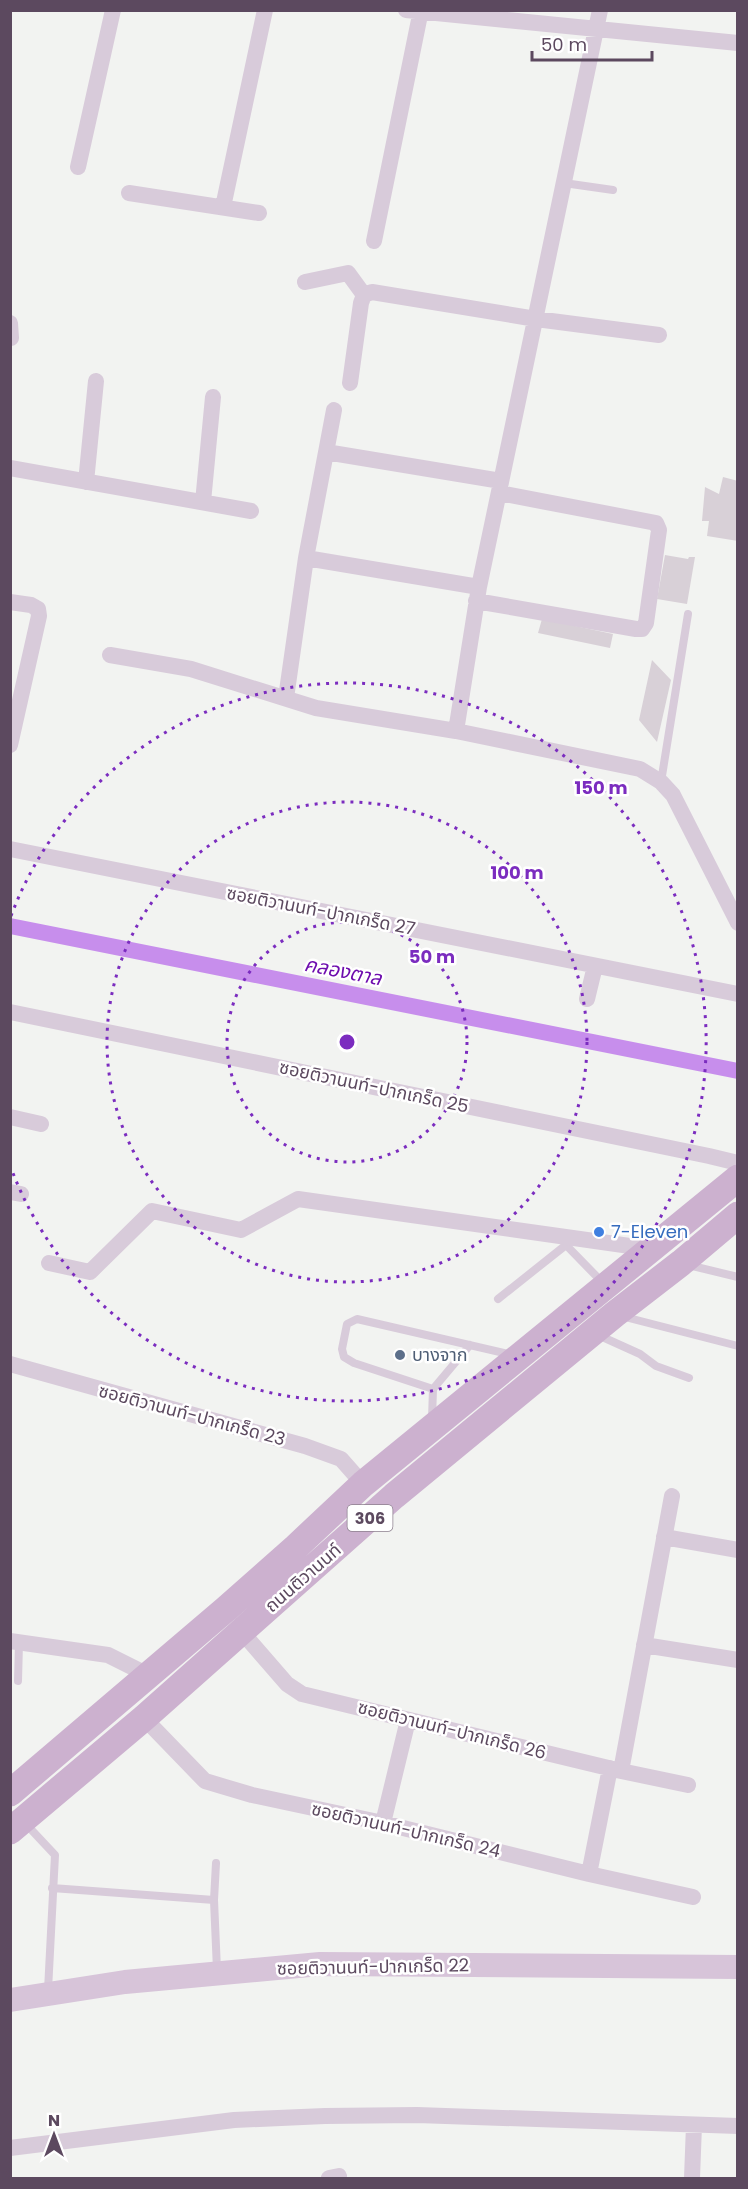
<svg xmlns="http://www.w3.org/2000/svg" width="748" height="2189" viewBox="0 0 748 2189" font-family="Poppins,'Noto Sans Thai',sans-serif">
	<rect width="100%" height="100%" fill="#f2f3f1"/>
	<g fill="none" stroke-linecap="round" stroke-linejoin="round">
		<path stroke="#c78eec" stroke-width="16" d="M 10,926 L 738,1071"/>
	</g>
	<path fill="#d8d0d7" d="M 723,477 L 738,481 L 738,541 L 707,536 L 709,521 L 702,521 L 705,487 L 719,494 Z
		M 665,555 L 688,559 L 689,557 L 695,557 L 687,604 L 657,599 Z
		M 542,619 L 613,634 L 610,648 L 538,633 Z
		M 652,660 L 671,680 L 657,742 L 639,720 Z"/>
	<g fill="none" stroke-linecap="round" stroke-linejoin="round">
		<path stroke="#d8cbda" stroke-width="8" d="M 564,183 L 613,190
			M 661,782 L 688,614
			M 688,1265 L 738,1277
			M 498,1299 L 566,1245 L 604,1284
			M 621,1316 L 738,1346
			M 598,1335 L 640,1354 L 656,1366 L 689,1378
			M 433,1389 L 470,1345
			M 432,1419 L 433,1389 L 354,1363 L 344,1357 L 342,1349 L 347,1324 L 357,1319 L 513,1355
			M 18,1681 L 19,1643
			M 25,1823 L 55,1855 L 48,1990
			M 216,1863 L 214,1900 L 217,1970
			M 52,1888 L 214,1900"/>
		<path stroke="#d8cbda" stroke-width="16" d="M 406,10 L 738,43
			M 78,167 L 113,10
			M 129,193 L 259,213
			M 223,207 L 265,10
			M 374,241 L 421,10
			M 305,282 L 348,273 L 364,295
			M 10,323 L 11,338
			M 350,383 L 361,303 L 364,295 L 372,292 L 536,319 L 659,335
			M 326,452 L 501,481
			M 10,468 L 251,511
			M 86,482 L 96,381
			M 203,502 L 213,397
			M 306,558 L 479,587
			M 476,601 L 636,629 L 642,629 L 646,623 L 659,530 L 656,523 L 499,493
			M 10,602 L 31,605 L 38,609 L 39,616 L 10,745
			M 110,655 L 191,669 L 316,708 L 456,731 L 640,769 L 661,782 L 673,795 L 738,923
			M 286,698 L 306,558 L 334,410
			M 456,731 L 479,587 L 600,10
			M 10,849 L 738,994
			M 587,999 L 595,966
			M 10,1012 L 709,1156 L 738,1163
			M 10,1117 L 41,1124
			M 10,1192 L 21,1194
			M 49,1263 L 90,1272 L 152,1211 L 241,1230 L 298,1199 L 651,1249
			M 10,1364 L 305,1446 L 341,1459 L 363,1484
			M 664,1537 L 738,1550
			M 241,1631 L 287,1684 L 302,1694 L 621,1771 L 688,1785
			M 10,1641 L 108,1655 L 148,1675
			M 644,1645 L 738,1660
			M 144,1718 L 205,1781 L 252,1795 L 383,1823 L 589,1874 L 693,1897
			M 621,1771 L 672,1496
			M 383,1823 L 408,1720
			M 589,1874 L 610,1768
			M 10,2148 L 234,2120 L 325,2116 L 417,2115 L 738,2126
			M 329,2178 L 339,2176
			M 692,2178 L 694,2125"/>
		<path stroke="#d7c4d9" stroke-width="24" d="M 10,2000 L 125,1982 L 320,1964 L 738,1967"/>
		<path stroke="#ccb1cf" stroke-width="27" d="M 10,1793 L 226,1609 L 296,1547 L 363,1484 L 738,1178
			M 10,1831 L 144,1718 L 394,1496 L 615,1314 L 681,1263 L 738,1215"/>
	</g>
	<g fill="none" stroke="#7b2cbf" stroke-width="3" stroke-dasharray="3 6">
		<circle cx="347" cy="1042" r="120"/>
		<circle cx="347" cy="1042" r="240"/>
		<path d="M11 916A359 359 0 1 1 11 1168"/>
	</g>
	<circle fill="#3f7fe0" stroke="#fff" stroke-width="2" cx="599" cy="1232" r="6"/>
	<circle fill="#5c6f8a" stroke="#fff" stroke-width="2" cx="400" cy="1355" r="6"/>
	<g text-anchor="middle" stroke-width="5" stroke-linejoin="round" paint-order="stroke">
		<rect fill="#fff" stroke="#8d808f" stroke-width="1.5" x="347.5" y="1505" width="45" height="26" rx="4.5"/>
		<g font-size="16" font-weight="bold" fill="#5c495f">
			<text x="370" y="1524">306</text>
		</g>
		<g font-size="18" fill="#5c495f" stroke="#fff">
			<text transform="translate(321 911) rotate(11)" y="6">ซอยติวานนท์-ปากเกร็ด 27</text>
			<text transform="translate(374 1087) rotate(12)" y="6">ซอยติวานนท์-ปากเกร็ด 25</text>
			<text transform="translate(192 1415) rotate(15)" y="6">ซอยติวานนท์-ปากเกร็ด 23</text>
			<text transform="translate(303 1578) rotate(-41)" y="6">ถนนติวานนท์</text>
			<text transform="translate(452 1730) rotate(14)" y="6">ซอยติวานนท์-ปากเกร็ด 26</text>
			<text transform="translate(406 1830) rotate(13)" y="6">ซอยติวานนท์-ปากเกร็ด 24</text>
			<text transform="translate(373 1967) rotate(-1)" y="6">ซอยติวานนท์-ปากเกร็ด 22</text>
		</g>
		<g font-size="18" fill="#366cbe" stroke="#fff" text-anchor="start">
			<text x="611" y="1238">7-Eleven</text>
		</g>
		<g font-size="18" fill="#4e5e75" stroke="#fff" text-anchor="start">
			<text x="412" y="1361">บางจาก</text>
		</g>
		<g font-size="20" font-style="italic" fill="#6e0dae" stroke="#fff">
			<text transform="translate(343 971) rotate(11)" y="7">คลองตาล</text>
		</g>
	</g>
	<circle cx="347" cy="1042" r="9" fill="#7b2cbf" stroke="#fff" stroke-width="3"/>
	<g font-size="18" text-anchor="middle" font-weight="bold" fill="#7b2cbf" stroke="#fff" stroke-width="5" stroke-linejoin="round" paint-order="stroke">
		<text x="601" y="794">150 m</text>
		<text x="517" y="879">100 m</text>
		<text x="432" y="963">50 m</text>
	</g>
	<rect width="748" height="2189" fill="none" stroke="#5c495f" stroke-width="24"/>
	<g transform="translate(54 2135)" stroke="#ffffff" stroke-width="4.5" paint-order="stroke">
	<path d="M0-4.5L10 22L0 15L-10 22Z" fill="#5c495f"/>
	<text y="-9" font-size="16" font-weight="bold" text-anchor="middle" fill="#5c495f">N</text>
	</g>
	<path d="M532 51v9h120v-9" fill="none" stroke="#5c495f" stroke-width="3"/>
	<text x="541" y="51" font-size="18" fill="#5c495f" stroke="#ffffff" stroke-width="4.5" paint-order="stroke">50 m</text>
</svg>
